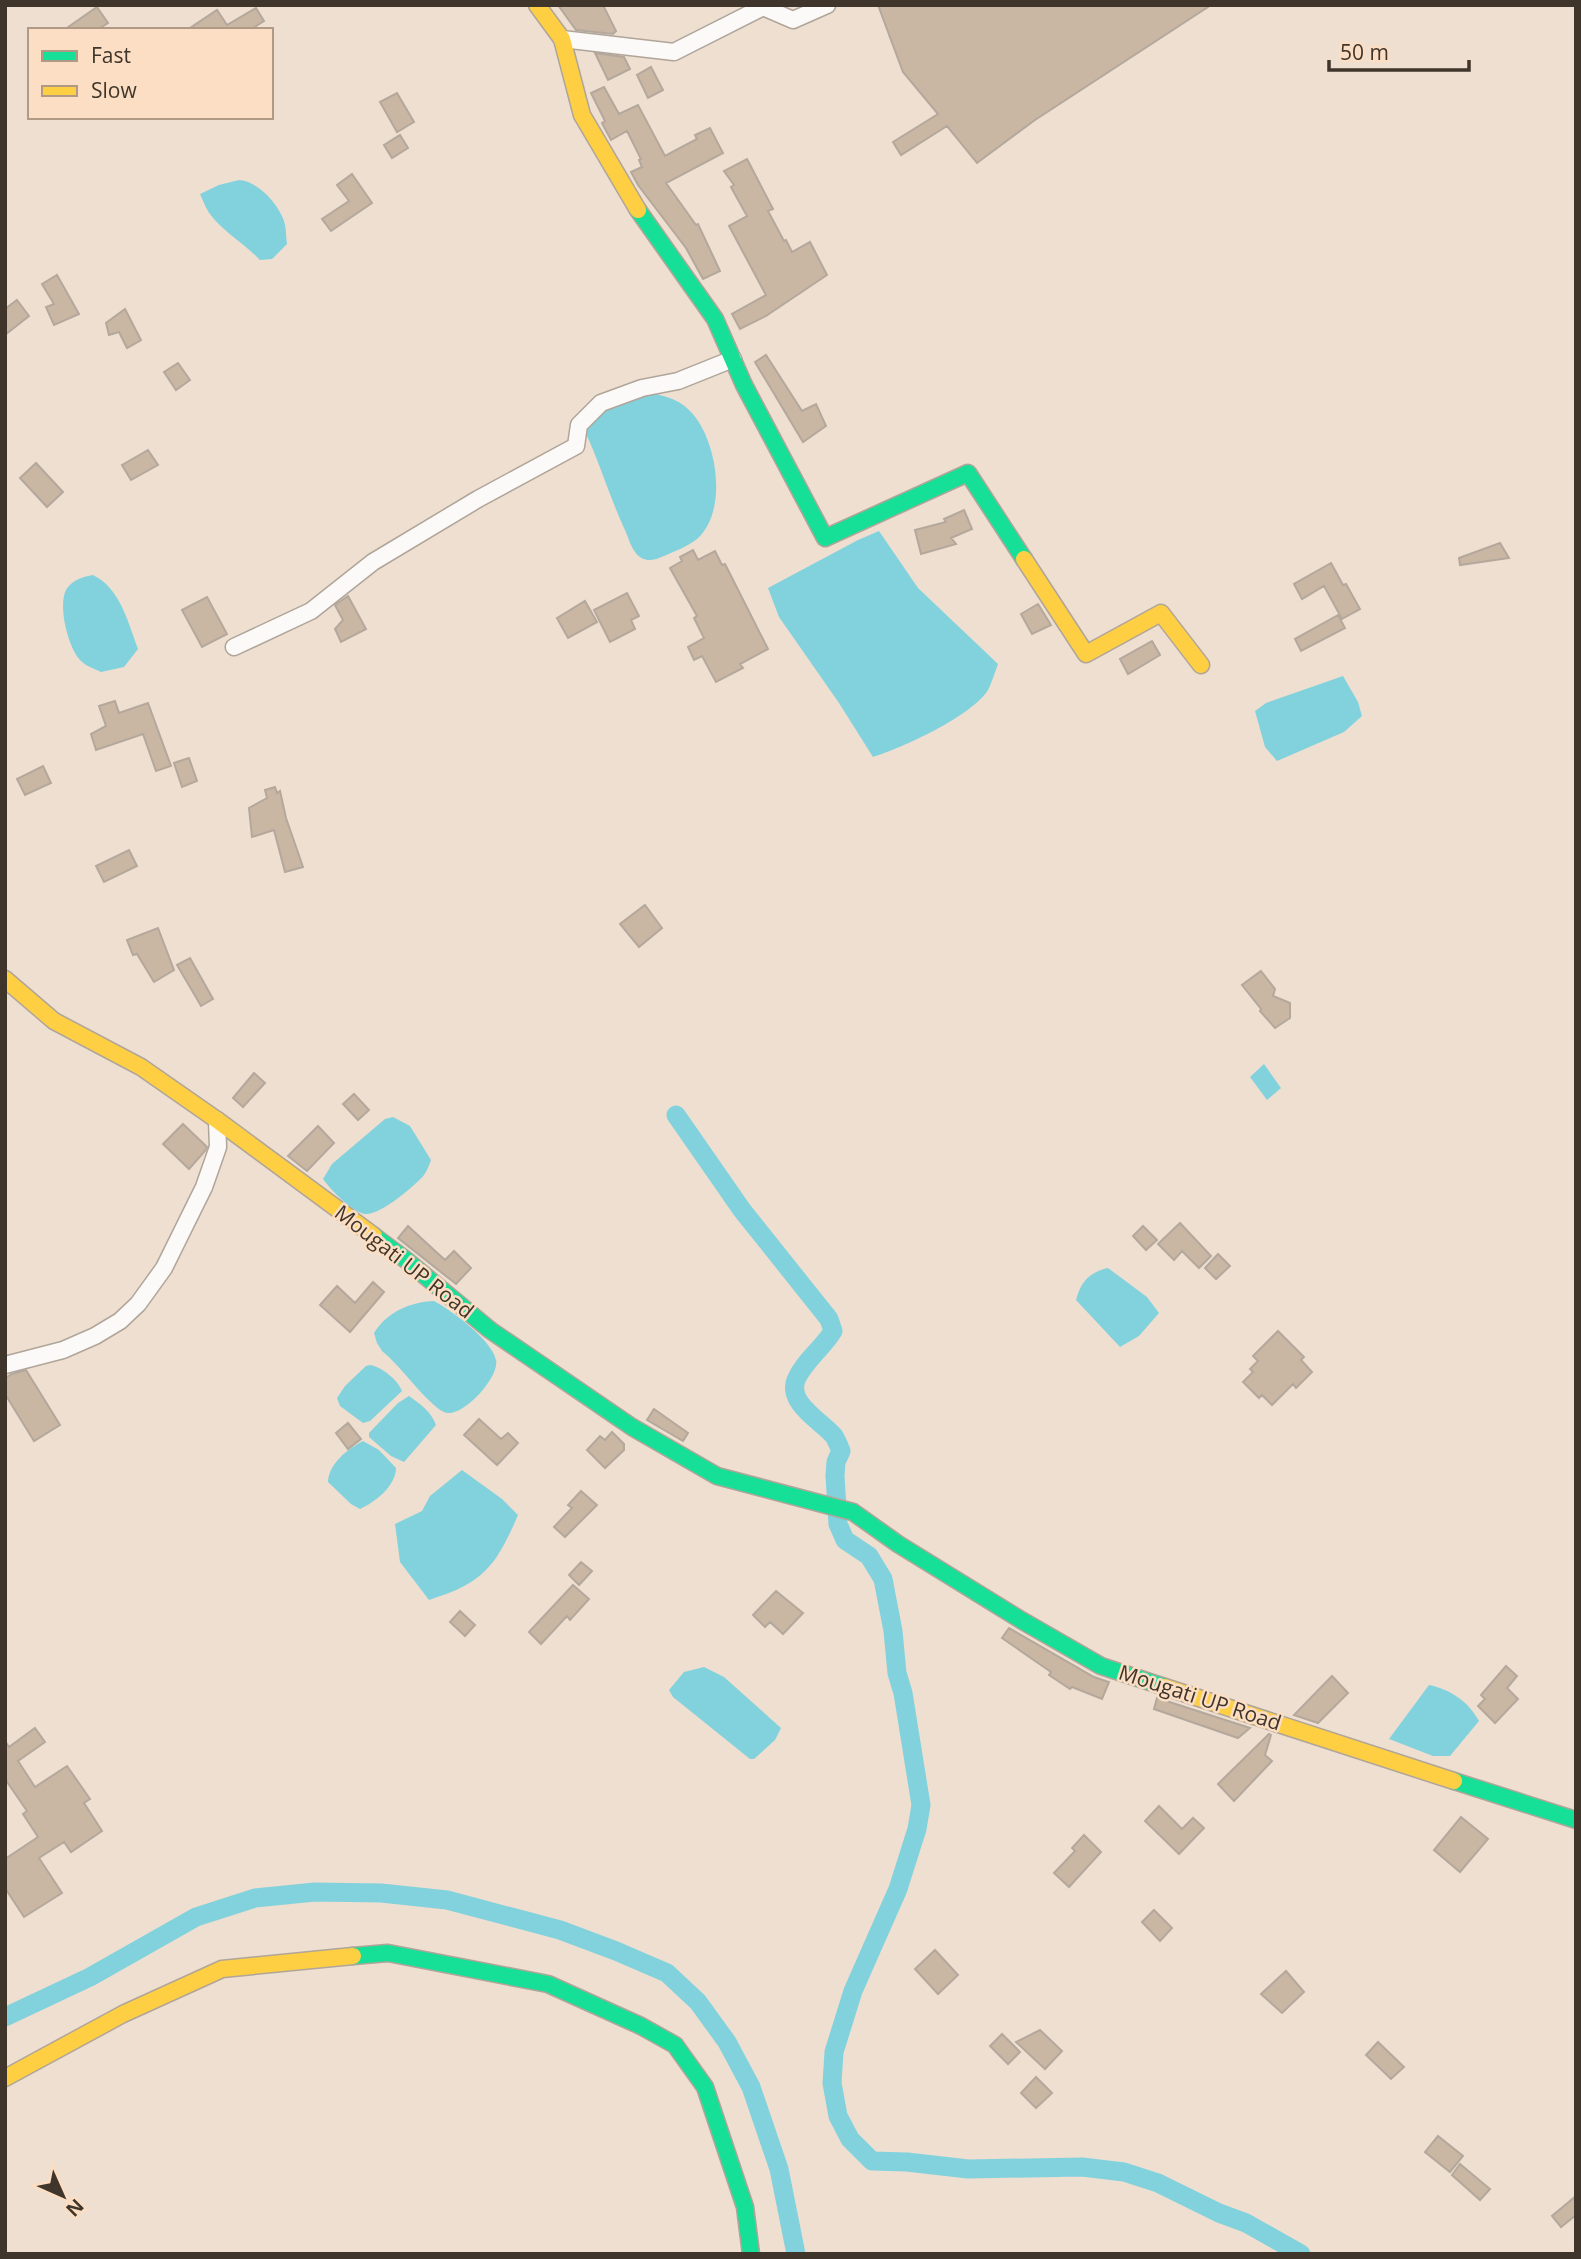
<svg xmlns="http://www.w3.org/2000/svg" width="1581" height="2259" viewBox="0 0 1581 2259" font-family="'Open Sans',sans-serif">
	<rect width="100%" height="100%" fill="#eedfd0"/>
	<path fill="#82d2dd" d="M 239,180 C 257,181 278,203 284,221 C 286,227 286,236 287,244 L 272,259 L 260,260 C 245,244 222,231 210,214 C 206,209 203,200 200,194 L 219,185 Z
		M 642,391 C 659,395 677,397 690,411 C 717,438 729,511 697,539 C 687,547 675,551 664,556 C 653,561 643,563 635,552 C 630,545 628,536 624,528 C 609,495 599,461 584,429 L 590,416 Z
		M 879,531 L 918,588 L 998,664 C 995,672 992,682 988,690 C 972,716 902,748 873,757 L 839,703 L 779,617 L 768,588 L 858,540 Z
		M 93,575 C 120,588 128,622 138,649 L 124,667 L 101,672 C 95,669 86,666 81,661 C 68,649 56,601 68,587 C 75,579 83,577 93,575 Z
		M 1343,676 L 1358,702 L 1362,716 L 1344,732 L 1277,761 L 1265,747 L 1255,711 L 1266,703 Z
		M 1264,1064 L 1281,1088 L 1267,1100 L 1250,1077 Z
		M 393,1117 L 410,1126 L 431,1160 C 429,1166 427,1170 424,1175 C 415,1186 379,1216 365,1214 C 352,1212 330,1189 323,1179 L 332,1164 L 385,1119 Z
		M 1108,1268 L 1147,1297 L 1159,1313 L 1139,1336 L 1120,1347 L 1076,1300 C 1081,1281 1090,1272 1108,1268 Z
		M 434,1301 C 451,1310 492,1340 496,1360 C 500,1377 461,1420 444,1412 C 427,1404 400,1365 382,1351 L 377,1343 L 374,1333 C 387,1312 410,1302 434,1301 Z
		M 370,1365 C 382,1367 398,1380 402,1391 L 370,1421 L 363,1423 L 340,1406 L 337,1398 L 345,1386 L 366,1366 Z
		M 409,1396 C 420,1404 431,1411 436,1425 L 404,1462 L 391,1456 L 369,1437 L 369,1433 L 398,1403 Z
		M 363,1441 L 379,1450 L 396,1468 C 396,1486 375,1502 360,1509 L 351,1504 L 328,1482 C 329,1463 348,1449 363,1441 Z
		M 462,1470 L 502,1499 L 518,1515 C 496,1566 484,1583 429,1600 L 400,1562 L 395,1524 L 422,1511 L 430,1496 Z
		M 704,1667 L 724,1677 L 781,1728 L 775,1740 L 754,1759 L 750,1759 L 673,1697 L 669,1690 L 684,1672 Z
		M 1429,1685 C 1450,1689 1469,1702 1479,1721 L 1450,1756 L 1433,1756 L 1389,1739 Z"/>
	<g fill="none" stroke-linecap="round" stroke-linejoin="round">
		<path stroke="#82d2dd" stroke-width="19" d="M 676,1115 L 742,1210 L 829,1319 L 833,1331 C 823,1348 804,1361 796,1380 C 787,1403 821,1421 834,1436 C 837,1441 839,1446 841,1451 L 836,1462 L 835,1476 L 838,1524 L 845,1540 L 869,1556 L 883,1579 L 893,1631 L 897,1673 L 903,1693 L 921,1805 L 917,1829 L 898,1889 L 853,1991 L 834,2052 L 832,2083 L 838,2116 L 850,2139 L 872,2161 L 907,2162 L 968,2169 L 1082,2167 L 1124,2172 L 1158,2183 L 1219,2213 L 1246,2223 L 1301,2254
			M 5,2017 L 90,1977 L 196,1917 L 255,1898 L 315,1892 L 381,1893 L 447,1900 L 560,1930 L 616,1951 L 667,1973 L 698,2002 L 727,2042 L 751,2087 L 779,2169 L 796,2254"/>
	</g>
	<path fill="#c9b6a3" stroke="#b4a89d" stroke-width="2" d="M 558,5 L 603,5 L 616,31 L 613,34 L 576,30 Z
		M 878,5 L 1211,5 L 1035,120 L 977,163 L 947,126 L 901,155 L 893,142 L 938,114 L 903,72 Z
		M 97,7 L 108,23 L 97,30 L 64,30 Z
		M 256,8 L 264,21 L 250,30 L 187,30 L 217,10 L 227,25 Z
		M 595,53 L 624,57 L 630,69 L 608,80 Z
		M 651,67 L 663,90 L 648,98 L 637,75 Z
		M 604,87 L 619,114 L 638,105 L 665,156 L 697,139 L 695,135 L 710,128 L 723,153 L 666,183 L 696,225 L 698,224 L 720,271 L 703,279 L 686,248 L 638,185 L 631,172 L 642,167 L 639,160 L 641,159 L 627,131 L 611,140 L 602,123 L 605,121 L 591,93 Z
		M 397,93 L 414,122 L 397,132 L 380,102 Z
		M 400,135 L 408,148 L 392,158 L 384,145 Z
		M 747,159 L 773,209 L 768,211 L 784,241 L 786,240 L 792,252 L 810,242 L 827,275 L 766,316 L 740,329 L 732,314 L 766,295 L 729,226 L 747,216 L 731,187 L 734,185 L 724,171 Z
		M 352,174 L 372,203 L 331,231 L 322,219 L 349,201 L 337,185 Z
		M 57,275 L 79,314 L 54,325 L 46,307 L 54,304 L 42,284 Z
		M 17,300 L 29,316 L 5,335 L 5,309 Z
		M 125,309 L 141,340 L 127,348 L 119,332 L 109,335 L 106,323 Z
		M 766,355 L 802,411 L 816,404 L 826,426 L 803,442 L 755,362 Z
		M 178,363 L 190,380 L 176,390 L 164,372 Z
		M 148,450 L 158,465 L 131,480 L 122,465 Z
		M 36,463 L 63,492 L 47,507 L 20,478 Z
		M 964,510 L 972,529 L 951,538 L 956,544 L 921,554 L 915,530 L 946,522 L 944,519 Z
		M 1500,543 L 1509,558 L 1460,565 L 1459,558 Z
		M 693,550 L 698,560 L 715,551 L 722,565 L 725,564 L 768,649 L 740,664 L 743,668 L 716,682 L 702,656 L 694,660 L 688,647 L 704,638 L 694,618 L 697,616 L 670,568 L 682,561 L 680,557 Z
		M 1331,563 L 1343,585 L 1346,584 L 1360,609 L 1342,619 L 1324,586 L 1302,599 L 1294,584 Z
		M 627,593 L 639,616 L 631,620 L 635,629 L 610,642 L 594,610 Z
		M 348,596 L 366,629 L 341,642 L 335,629 L 343,620 L 335,605 Z
		M 207,597 L 227,634 L 202,647 L 182,610 Z
		M 585,601 L 597,622 L 568,638 L 557,618 Z
		M 1038,604 L 1051,625 L 1032,634 L 1021,614 Z
		M 1338,615 L 1345,628 L 1301,651 L 1295,639 Z
		M 1152,641 L 1160,655 L 1128,674 L 1120,659 Z
		M 115,701 L 119,713 L 148,703 L 171,766 L 156,771 L 143,734 L 96,750 L 91,734 L 106,726 L 99,706 Z
		M 189,758 L 197,781 L 182,787 L 174,763 Z
		M 43,766 L 51,783 L 25,795 L 17,779 Z
		M 275,787 L 277,793 L 280,791 L 286,818 L 303,867 L 285,872 L 274,830 L 252,837 L 249,808 L 267,798 L 265,790 Z
		M 129,850 L 137,866 L 104,882 L 96,866 Z
		M 645,905 L 662,928 L 639,947 L 620,924 Z
		M 158,928 L 174,970 L 154,982 L 137,954 L 133,955 L 127,940 Z
		M 190,958 L 213,999 L 201,1006 L 177,965 Z
		M 1261,971 L 1275,989 L 1273,996 L 1290,1003 L 1290,1018 L 1275,1028 L 1260,1011 L 1261,1009 L 1242,985 Z
		M 254,1073 L 265,1083 L 243,1107 L 233,1098 Z
		M 354,1094 L 369,1110 L 358,1120 L 343,1104 Z
		M 183,1124 L 207,1147 L 205,1151 L 189,1169 L 163,1144 Z
		M 318,1126 L 334,1143 L 307,1171 L 288,1156 Z
		M 1180,1223 L 1211,1256 L 1199,1268 L 1182,1251 L 1174,1260 L 1158,1244 Z
		M 408,1226 L 445,1260 L 454,1251 L 471,1268 L 456,1284 L 398,1238 Z
		M 1143,1226 L 1157,1240 L 1146,1250 L 1133,1236 Z
		M 1218,1254 L 1230,1266 L 1216,1279 L 1205,1268 Z
		M 373,1282 L 384,1292 L 350,1332 L 320,1305 L 337,1286 L 355,1303 Z
		M 1278,1331 L 1304,1357 L 1301,1360 L 1312,1372 L 1296,1388 L 1293,1384 L 1272,1405 L 1262,1395 L 1259,1398 L 1243,1382 L 1253,1372 L 1250,1369 L 1258,1361 L 1253,1356 Z
		M 26,1370 L 60,1425 L 34,1441 L 5,1394 L 5,1378 L 12,1374 Z
		M 654,1409 L 688,1433 L 683,1441 L 647,1420 Z
		M 479,1419 L 501,1439 L 508,1433 L 518,1443 L 497,1465 L 464,1435 Z
		M 348,1423 L 361,1439 L 348,1449 L 336,1433 Z
		M 612,1432 L 624,1444 L 624,1450 L 605,1468 L 587,1450 L 600,1436 L 605,1440 Z
		M 581,1491 L 597,1505 L 565,1537 L 554,1527 L 572,1508 L 568,1505 Z
		M 581,1562 L 592,1571 L 579,1585 L 569,1575 Z
		M 573,1585 L 589,1599 L 570,1620 L 567,1616 L 541,1644 L 529,1632 Z
		M 776,1591 L 803,1613 L 783,1634 L 770,1622 L 765,1627 L 753,1615 Z
		M 460,1611 L 475,1625 L 465,1636 L 450,1622 Z
		M 1009,1628 L 1094,1677 L 1109,1682 L 1102,1699 L 1072,1687 L 1070,1689 L 1049,1675 L 1051,1672 L 1002,1638 Z
		M 1506,1666 L 1517,1676 L 1507,1688 L 1518,1699 L 1495,1723 L 1478,1706 L 1485,1699 L 1481,1695 Z
		M 1332,1676 L 1348,1693 L 1318,1723 L 1294,1715 Z
		M 1157,1698 L 1250,1728 L 1238,1738 L 1154,1709 Z
		M 35,1728 L 45,1742 L 18,1761 L 35,1787 L 67,1766 L 90,1799 L 84,1803 L 102,1831 L 71,1852 L 64,1842 L 39,1858 L 62,1893 L 24,1917 L 5,1888 L 5,1859 L 38,1837 L 23,1814 L 27,1811 L 5,1779 L 5,1741 L 9,1747 Z
		M 1269,1734 L 1271,1735 L 1265,1755 L 1272,1761 L 1234,1801 L 1218,1784 Z
		M 1159,1806 L 1182,1829 L 1193,1818 L 1204,1828 L 1179,1854 L 1145,1821 Z
		M 1461,1817 L 1488,1839 L 1460,1872 L 1434,1850 Z
		M 1084,1835 L 1101,1852 L 1069,1887 L 1054,1873 L 1075,1851 L 1072,1848 Z
		M 1154,1910 L 1172,1928 L 1160,1941 L 1142,1922 Z
		M 935,1950 L 958,1975 L 938,1994 L 915,1969 Z
		M 1286,1971 L 1304,1992 L 1282,2013 L 1261,1994 Z
		M 1040,2030 L 1062,2051 L 1045,2069 L 1016,2042 Z
		M 1002,2034 L 1020,2052 L 1008,2064 L 990,2046 Z
		M 1378,2042 L 1404,2067 L 1391,2079 L 1366,2055 Z
		M 1036,2077 L 1052,2093 L 1036,2108 L 1021,2093 Z
		M 1438,2136 L 1463,2156 L 1450,2172 L 1425,2152 Z
		M 1460,2164 L 1490,2189 L 1480,2200 L 1452,2175 Z
		M 1576,2196 L 1576,2215 L 1561,2227 L 1552,2216 Z"/>
	<g fill="none" stroke-linecap="round" stroke-linejoin="round">
		<g stroke="#b0a599" stroke-width="19">
			<path id="street" d="M 562,39 L 674,52 L 763,7 L 793,20 L 827,5
				M 234,647 L 311,611 L 373,562 L 478,499 L 576,446 L 579,425 L 601,403 L 642,388 L 678,381 L 733,359
				M 5,1365 L 63,1350 L 95,1336 L 120,1321 L 138,1304 L 164,1268 L 204,1187 L 218,1147 L 217,1120"/>
		</g>
		<g stroke="#b0a599" stroke-width="19">
			<path id="fast" d="M 638,210 L 715,319 L 744,385 L 825,538 L 968,473 L 1024,559
				M 374,1236 L 406,1260 L 490,1330 L 632,1427 L 717,1476 L 853,1512 L 898,1544 L 1021,1620 L 1101,1666 L 1165,1687
				M 1454,1781 L 1576,1820
				M 353,1956 L 388,1953 L 548,1984 L 641,2026 L 675,2045 L 705,2087 L 745,2207 L 751,2254"/>
		</g>
		<g stroke="#b0a599" stroke-width="19">
			<path id="slow" d="M 537,5 L 562,39 L 582,115 L 638,210
				M 1024,559 L 1086,654 L 1161,613 L 1201,665
				M 5,979 L 54,1021 L 141,1067 L 217,1120 L 374,1236
				M 1165,1687 L 1454,1781
				M 5,2078 L 123,2014 L 222,1969 L 353,1956"/>
		</g>
		<use href="#street" stroke="#fcfaf8" stroke-width="16"/>
		<use href="#fast" stroke="#16e098" stroke-width="16"/>
		<use href="#slow" stroke="#ffcf43" stroke-width="16"/>
	</g>
	<g text-anchor="middle" stroke-width="5" stroke-linejoin="round" paint-order="stroke">
		<g font-size="21" fill="#40352a" stroke="#fbdec3">
			<text transform="translate(404 1262) rotate(38)" y="7">Mougati UP Road</text>
			<text transform="translate(1200 1698) rotate(18)" y="7">Mougati UP Road</text>
		</g>
	</g>
	<rect width="1581" height="2259" fill="none" stroke="#40352a" stroke-width="14"/>
	<rect x="28" y="28" width="245" height="91" fill="#fbdec3" stroke="#b09a86" stroke-width="2"/>
	<rect x="42" y="51" width="35" height="10" fill="#16e098" stroke="#b09a86" stroke-width="2"/>
	<text x="91" y="63" font-size="21" fill="#40352a">Fast</text>
	<rect x="42" y="86" width="35" height="10" fill="#ffcf43" stroke="#b09a86" stroke-width="2"/>
	<text x="91" y="98" font-size="21" fill="#40352a">Slow</text>
	<g transform="translate(63 2196) rotate(135)" stroke="#fbdec3" stroke-width="5" paint-order="stroke">
	<path d="M0-5L12 26L0 18L-12 26Z" fill="#40352a"/>
	<text y="-10" font-size="19" font-weight="bold" text-anchor="middle" fill="#40352a">N</text>
	</g>
	<path d="M1329 60v10h140v-10" fill="none" stroke="#40352a" stroke-width="3.5"/>
	<text x="1340" y="60" font-size="21" fill="#40352a" stroke="#fbdec3" stroke-width="5" paint-order="stroke">50 m</text>
</svg>
